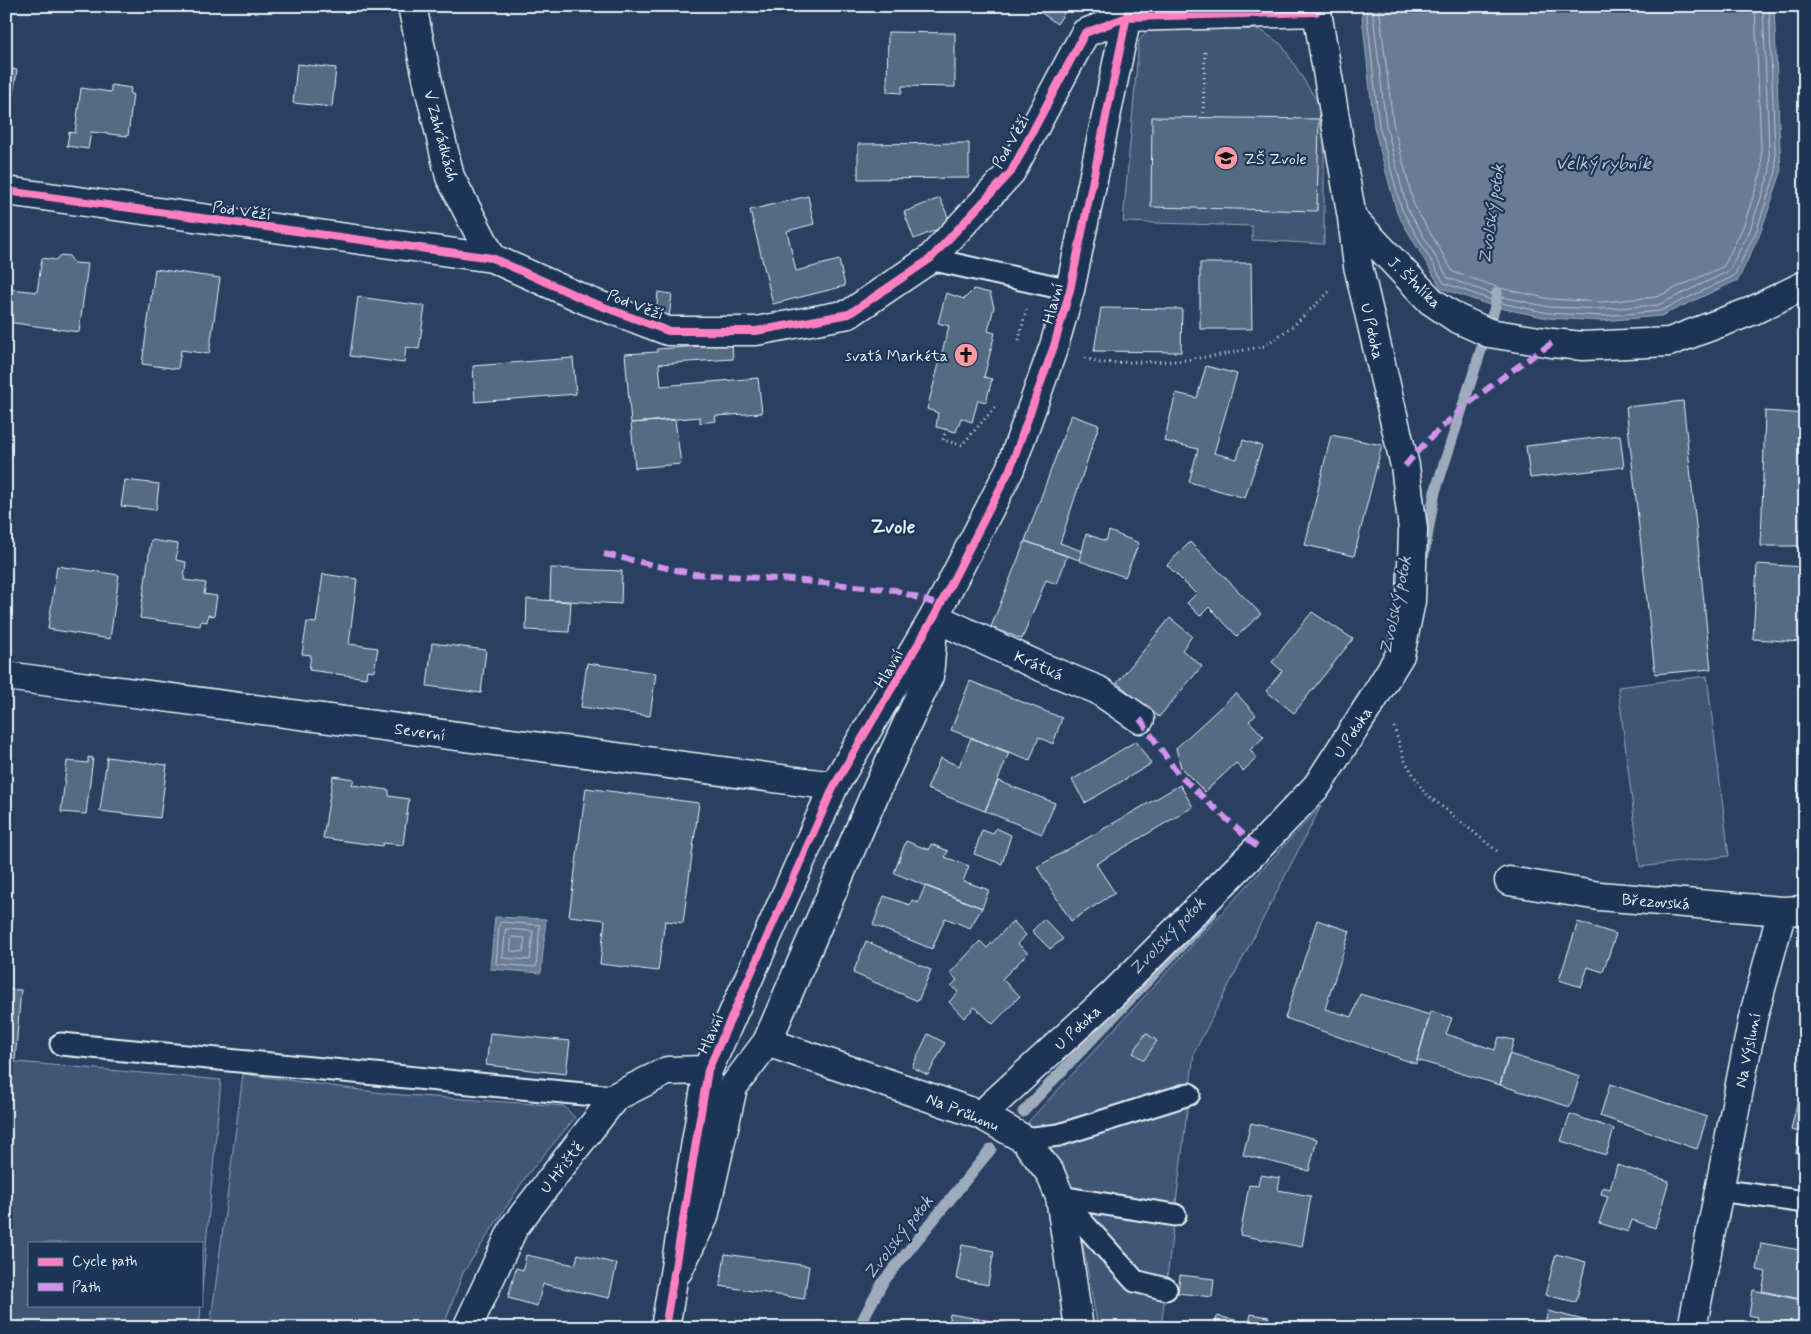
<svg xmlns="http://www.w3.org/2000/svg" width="1811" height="1334" viewBox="0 0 1811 1334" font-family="Mynerve,sans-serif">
	<rect width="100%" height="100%" fill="#294061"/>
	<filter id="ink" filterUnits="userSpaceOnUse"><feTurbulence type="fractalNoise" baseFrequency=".02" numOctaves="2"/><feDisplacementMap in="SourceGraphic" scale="10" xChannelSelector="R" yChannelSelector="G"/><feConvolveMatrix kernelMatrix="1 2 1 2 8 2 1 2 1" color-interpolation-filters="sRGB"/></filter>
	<g filter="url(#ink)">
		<path fill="#415774" stroke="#94a4b6" d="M 1153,26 L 1261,30 L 1282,45 L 1324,112 L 1324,244 L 1252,240 L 1252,226 L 1123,222 L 1139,40 Z
			M 1707,676 L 1729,856 L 1640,867 L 1618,687 Z
			M 1321,806 L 1194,1053 L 1161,1328 L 1098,1328 L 1073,1190 L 1064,1167 L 1028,1122 Z
			M 6,1061 L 221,1080 L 201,1300 L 201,1243 L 29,1243 L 29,1305 L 201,1305 L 199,1328 L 6,1328 Z
			M 243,1074 L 390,1094 L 564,1106 L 575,1118 L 527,1175 L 463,1273 L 443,1328 L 210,1328 Z"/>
		<path fill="#6b7c95" stroke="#9dabbd" d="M 1361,6 L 1774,6 L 1781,173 L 1760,234 L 1738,280 L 1661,316 L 1602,321 L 1548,318 L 1495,307 L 1441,288 L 1397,213 L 1374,127 Z
			M 495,917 L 546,919 L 541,973 L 490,969 Z"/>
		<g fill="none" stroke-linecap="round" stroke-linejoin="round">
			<path stroke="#b6c2d0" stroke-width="1" d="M 1366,6 L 1379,126 L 1402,210 L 1444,283 L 1497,302 L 1548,313 L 1602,316 L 1660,311 L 1734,276 L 1756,232 L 1776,172 L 1769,6
				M 1372,6 L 1386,125 L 1407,208 L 1448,278 L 1498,296 L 1549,307 L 1602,309 L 1658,305 L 1729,271 L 1750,230 L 1770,171 L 1763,6
				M 1379,6 L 1393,123 L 1414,205 L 1453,272 L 1500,288 L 1550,299 L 1602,302 L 1656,297 L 1724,266 L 1743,227 L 1762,170 L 1755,6
				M 502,922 L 540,925 L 536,967 L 496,964 L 499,925 Z
				M 506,929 L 533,931 L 530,960 L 503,958 Z
				M 512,937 L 525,938 L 523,952 L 511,951 Z"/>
			<path stroke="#9dabbd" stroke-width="11" d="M 1424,554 L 1435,492 L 1495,307 L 1497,293
				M 1023,1112 L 1212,913
				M 858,1328 L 883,1282 L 991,1149"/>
		</g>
		<path fill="#556a83" stroke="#e8f1f8" d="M 1032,6 L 1066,6 L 1068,7 L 1057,24 Z
			M 888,32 L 955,33 L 955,87 L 902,86 L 902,93 L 887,92 Z
			M 297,64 L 336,68 L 332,107 L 293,103 Z
			M 6,68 L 17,70 L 8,128 L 6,128 Z
			M 111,85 L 131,88 L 130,94 L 133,94 L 128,136 L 91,132 L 88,149 L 67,146 L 69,132 L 75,133 L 81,88 L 111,92 Z
			M 1152,117 L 1319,119 L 1317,211 L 1151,207 Z
			M 969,143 L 969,178 L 858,179 L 858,144 Z
			M 808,196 L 814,224 L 787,231 L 796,271 L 839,260 L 845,286 L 773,304 L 750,210 Z
			M 940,198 L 951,224 L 914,239 L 904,212 Z
			M 61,255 L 69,256 L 74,263 L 88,264 L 79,332 L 7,322 L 12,289 L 37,292 L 42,258 L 55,260 Z
			M 1200,263 L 1251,263 L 1252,329 L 1200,329 Z
			M 155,269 L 220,278 L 209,354 L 181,350 L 178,369 L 142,364 Z
			M 974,289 L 990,293 L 994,307 L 988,331 L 995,333 L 984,377 L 992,379 L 986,402 L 978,400 L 972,422 L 961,418 L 956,432 L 936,427 L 938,413 L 927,409 L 949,326 L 938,323 L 946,293 L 964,299 Z
			M 658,292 L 672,294 L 669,317 L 656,316 Z
			M 358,297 L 425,306 L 419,349 L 406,347 L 404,363 L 350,356 Z
			M 1101,308 L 1182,309 L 1181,352 L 1094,351 Z
			M 732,344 L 733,359 L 659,364 L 661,386 L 758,378 L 762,413 L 715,416 L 716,421 L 700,423 L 700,417 L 631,423 L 625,354 L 657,352 L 657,349 Z
			M 573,358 L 576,394 L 475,402 L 473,366 Z
			M 1206,366 L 1237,374 L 1214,453 L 1237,459 L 1243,440 L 1262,446 L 1245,498 L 1189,482 L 1198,449 L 1164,441 L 1176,393 L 1197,398 Z
			M 1683,401 L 1711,669 L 1655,674 L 1626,407 Z
			M 1765,411 L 1805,414 L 1804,546 L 1761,546 Z
			M 1071,415 L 1099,425 L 1060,543 L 1082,551 L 1079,560 L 1025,541 Z
			M 675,420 L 681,464 L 635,468 L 631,423 Z
			M 1331,435 L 1382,445 L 1354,556 L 1305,545 Z
			M 1620,435 L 1624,467 L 1530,478 L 1526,446 Z
			M 125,480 L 159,484 L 156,510 L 121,506 Z
			M 1109,531 L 1139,543 L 1125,577 L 1080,561 L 1086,534 L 1106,541 Z
			M 151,540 L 178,544 L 176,560 L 186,562 L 184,580 L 206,583 L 204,594 L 217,596 L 214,616 L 208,615 L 207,622 L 201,621 L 200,626 L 140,618 Z
			M 1025,541 L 1067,556 L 1057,584 L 1046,580 L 1022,639 L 991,627 Z
			M 1190,542 L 1261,614 L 1237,636 L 1209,607 L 1200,616 L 1187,603 L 1196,594 L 1167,565 Z
			M 1757,564 L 1805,567 L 1802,642 L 1753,639 Z
			M 57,566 L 119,575 L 110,639 L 48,629 Z
			M 551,568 L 622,571 L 621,604 L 550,600 Z
			M 323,574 L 357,579 L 349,644 L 378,648 L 374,671 L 367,670 L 366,678 L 309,670 L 311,655 L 302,654 L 307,622 L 316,623 Z
			M 527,599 L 571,602 L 569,632 L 526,630 Z
			M 1312,612 L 1353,639 L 1294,713 L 1266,691 L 1282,671 L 1272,662 Z
			M 1170,618 L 1192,636 L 1182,650 L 1202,666 L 1159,717 L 1117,683 Z
			M 432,643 L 486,650 L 481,693 L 427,686 Z
			M 587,663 L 656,673 L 650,716 L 581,707 Z
			M 970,681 L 1062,718 L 1053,744 L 1039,737 L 1030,760 L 951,730 Z
			M 1236,693 L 1256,715 L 1249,721 L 1264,737 L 1250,750 L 1257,758 L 1243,771 L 1236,763 L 1205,792 L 1181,768 L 1176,748 Z
			M 971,738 L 1009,753 L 985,811 L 927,789 L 940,758 L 959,766 Z
			M 1136,741 L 1151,764 L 1085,803 L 1072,780 Z
			M 1800,753 L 1805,754 L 1805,802 L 1797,802 Z
			M 88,757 L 93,758 L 86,814 L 61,812 L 67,761 L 88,763 Z
			M 107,757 L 167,765 L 160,818 L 100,811 Z
			M 333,776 L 354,779 L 352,785 L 389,790 L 389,796 L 409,799 L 403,845 L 383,843 L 382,846 L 323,838 Z
			M 998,781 L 1055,803 L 1042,834 L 985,811 Z
			M 1180,785 L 1193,807 L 1096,864 L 1115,893 L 1071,921 L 1037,867 Z
			M 586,788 L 699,803 L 683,923 L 665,921 L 658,971 L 600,964 L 605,920 L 569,916 Z
			M 996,828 L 1011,835 L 1002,864 L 974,854 L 982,830 L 993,834 Z
			M 906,841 L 929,850 L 931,844 L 948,851 L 945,857 L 969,866 L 963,881 L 989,890 L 982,908 L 894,873 Z
			M 925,886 L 982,908 L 970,928 L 945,918 L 932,949 L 873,925 L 884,896 L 910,905 L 912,900 L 918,903 Z
			M 1044,919 L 1063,939 L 1050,949 L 1032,931 Z
			M 1317,920 L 1350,931 L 1325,1009 L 1352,1017 L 1360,994 L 1430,1015 L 1416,1064 L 1285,1018 Z
			M 1013,921 L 1026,935 L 1018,944 L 1028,953 L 1002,979 L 1020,996 L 993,1024 L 975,1007 L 964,1018 L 949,1002 L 958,992 L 951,986 L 957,980 L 950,973 L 980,941 L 987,948 Z
			M 1578,922 L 1616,934 L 1603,972 L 1588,967 L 1581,987 L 1559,980 Z
			M 866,941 L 931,970 L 918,1001 L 853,973 Z
			M 6,989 L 21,990 L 15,1060 L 6,1059 Z
			M 1431,1011 L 1452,1018 L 1446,1034 L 1495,1050 L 1499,1037 L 1514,1040 L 1500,1085 L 1417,1060 Z
			M 490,1033 L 570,1041 L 566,1074 L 486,1065 Z
			M 1146,1033 L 1157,1041 L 1144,1060 L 1133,1053 Z
			M 928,1034 L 945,1043 L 928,1075 L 912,1067 Z
			M 1509,1054 L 1580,1076 L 1570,1107 L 1500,1085 Z
			M 1610,1084 L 1707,1117 L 1697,1149 L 1600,1116 Z
			M 1797,1103 L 1805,1105 L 1805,1155 L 1796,1153 L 1800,1132 L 1791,1130 Z
			M 1570,1114 L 1614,1129 L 1606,1155 L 1561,1141 Z
			M 1251,1123 L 1317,1139 L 1309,1171 L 1243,1155 Z
			M 1617,1165 L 1669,1181 L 1655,1228 L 1632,1220 L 1628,1232 L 1599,1223 L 1608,1196 L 1601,1194 L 1603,1187 L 1610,1189 Z
			M 1260,1175 L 1280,1178 L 1278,1190 L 1311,1196 L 1302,1247 L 1240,1235 L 1249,1185 L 1258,1186 Z
			M 1761,1243 L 1805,1251 L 1805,1300 L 1762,1291 L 1766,1272 L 1757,1270 Z
			M 962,1245 L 994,1251 L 988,1285 L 956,1279 Z
			M 578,1254 L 617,1264 L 609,1298 L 543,1284 L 537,1306 L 508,1298 L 516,1268 L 523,1270 L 526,1255 L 575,1265 Z
			M 725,1254 L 809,1266 L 804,1299 L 720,1286 Z
			M 1556,1254 L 1586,1262 L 1576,1302 L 1545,1295 Z
			M 1180,1275 L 1214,1279 L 1212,1297 L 1178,1293 Z
			M 1753,1290 L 1805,1301 L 1805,1328 L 1755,1328 L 1757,1317 L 1749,1315 Z
			M 1548,1311 L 1615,1328 L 1544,1328 Z
			M 950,1314 L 1031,1328 L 948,1328 Z
			M 1251,1314 L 1269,1317 L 1267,1327 L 1273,1328 L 1215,1328 L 1217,1316 L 1249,1323 Z"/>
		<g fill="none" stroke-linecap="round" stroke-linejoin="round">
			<g stroke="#e8f1f8" stroke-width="25">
				<path id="service" d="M 930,259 L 1070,290
					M 61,1044 L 615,1097
					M 1024,1139 L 1059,1135 L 1189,1094
					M 1718,1190 L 1805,1202
					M 1060,1197 L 1135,1281 L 1166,1289
					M 1060,1197 L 1175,1215"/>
			</g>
			<g stroke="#e8f1f8" stroke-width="31">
				<path id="minor" d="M 412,6 L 429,87 L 450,177 L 492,258
					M 6,191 L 492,258 L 588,301 L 668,331 L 756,331 L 849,314 L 930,259 L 1011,172 L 1085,33 L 1127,17 L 1316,12
					M 1352,218 L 1431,301 L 1456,318 L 1489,333 L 1552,343 L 1583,346 L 1669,342 L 1752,311 L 1805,285
					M 6,676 L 834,786
					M 1509,881 L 1599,896 L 1782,911 L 1805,910
					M 767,1042 L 981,1115 L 1024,1139 L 1050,1173 L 1060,1197 L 1079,1328
					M 981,1115 L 1113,994 L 1258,848 L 1317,786 L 1372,701 L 1400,655 L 1411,601 L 1413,529 L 1405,466 L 1358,266 L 1352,218 L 1316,6
					M 678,1271 L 704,1217 L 733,1087 L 767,1042 L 874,796 L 929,676 L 934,617 L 1039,666 L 1098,690 L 1140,719
					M 467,1328 L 514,1227 L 615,1097 L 667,1071 L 708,1070
					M 1692,1328 L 1753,1018 L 1782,911"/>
			</g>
			<g stroke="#e8f1f8" stroke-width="31">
				<path id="tertiary" d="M 665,1328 L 708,1070 L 834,786 L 934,617 L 1010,469 L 1054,346 L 1070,290 L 1129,6"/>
			</g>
			<path stroke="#e8f1f8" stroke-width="3" stroke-dasharray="1 4" stroke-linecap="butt" d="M 1203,118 L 1205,48
				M 1019,340 L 1026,310
				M 1085,358 L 1099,363 L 1178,361 L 1220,355 L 1264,346 L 1293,326 L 1329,292
				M 946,429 L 943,440 L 962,445 L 996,406
				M 1394,727 L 1404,759 L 1424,792 L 1497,851"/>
			<use href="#service" stroke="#1d3557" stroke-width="21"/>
			<use href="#minor" stroke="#1d3557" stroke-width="28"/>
			<use href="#tertiary" stroke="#1d3557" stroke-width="28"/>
			<path stroke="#d193ec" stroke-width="6" stroke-dasharray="12 6" stroke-linecap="butt" d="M 1405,466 C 1446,416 1499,379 1552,343
				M 604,554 L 694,574 L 793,580 L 895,590 L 939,605
				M 1140,719 L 1178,774 L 1258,848"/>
			<g stroke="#1d3557" stroke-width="11">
				<path id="cycleway" d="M 6,191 L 492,258 L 588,301 L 668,331 L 756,331 L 849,314 L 930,259 L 1011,172 L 1085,33 L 1127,17 L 1316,12
					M 665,1328 L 708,1070 L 834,786 L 934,617 L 1010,469 L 1054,346 L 1070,290 L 1129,6"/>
			</g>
			<use href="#cycleway" stroke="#ff80c0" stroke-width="8"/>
		</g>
	</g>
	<defs>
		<g id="school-disc" transform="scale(1.25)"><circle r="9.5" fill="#ff9aa2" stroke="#1d3557"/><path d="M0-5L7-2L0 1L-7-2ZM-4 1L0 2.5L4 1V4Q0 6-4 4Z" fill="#111"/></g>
		<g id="church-disc" transform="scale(1.25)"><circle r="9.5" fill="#ff9aa2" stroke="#1d3557"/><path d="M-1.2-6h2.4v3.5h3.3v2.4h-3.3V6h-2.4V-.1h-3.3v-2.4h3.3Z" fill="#111"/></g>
	</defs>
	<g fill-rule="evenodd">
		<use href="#school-disc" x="1226" y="158"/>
		<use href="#church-disc" x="966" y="355"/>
	</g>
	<g text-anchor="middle" stroke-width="4.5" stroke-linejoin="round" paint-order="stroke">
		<g font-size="16" fill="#e8f1f8" stroke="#1d3557">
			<text transform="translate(442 136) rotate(75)" y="6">V Zahrádkách</text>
			<text transform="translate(1010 141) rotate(-60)" y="6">Pod Věží</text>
			<text transform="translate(242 210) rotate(8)" y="6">Pod Věží</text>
			<text transform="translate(1415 282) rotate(44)" y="6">J. Štulíka</text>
			<text transform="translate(1052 303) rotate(-75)" y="6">Hlavní</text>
			<text transform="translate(636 304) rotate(21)" y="6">Pod Věží</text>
			<text transform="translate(1373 331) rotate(77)" y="6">U Potoka</text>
			<text transform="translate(1039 665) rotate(24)" y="6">Krátká</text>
			<text transform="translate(888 668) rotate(-60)" y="6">Hlavní</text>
			<text transform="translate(420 731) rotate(8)" y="6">Severní</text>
			<text transform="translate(1352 732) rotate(-57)" y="6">U Potoka</text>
			<text transform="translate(1656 901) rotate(4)" y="6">Březovská</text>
			<text transform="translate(1077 1027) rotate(-43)" y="6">U Potoka</text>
			<text transform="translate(710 1033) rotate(-66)" y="6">Hlavní</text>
			<text transform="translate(1747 1050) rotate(-78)" y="6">Na Výsluní</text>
			<text transform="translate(963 1111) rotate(22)" y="6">Na Průhonu</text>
			<text transform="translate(561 1167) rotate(-52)" y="6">U Hřiště</text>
		</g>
		<g font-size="16" fill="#e8f1f8" stroke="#1d3557" text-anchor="start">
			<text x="1244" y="164">ZŠ Zvole</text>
			<text x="948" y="361" text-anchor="end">svatá Markéta</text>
		</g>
		<g font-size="18" font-style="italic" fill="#b6c2d0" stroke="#1d3557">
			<text x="1603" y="169">Velký rybník</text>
			<text transform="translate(1491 214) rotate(-82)" y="6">Zvolský potok</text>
			<text transform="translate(1395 605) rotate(-78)" y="6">Zvolský potok</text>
			<text transform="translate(1167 936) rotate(-46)" y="6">Zvolský potok</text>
			<text transform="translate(898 1237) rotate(-52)" y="6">Zvolský potok</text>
		</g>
		<g font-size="19" font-weight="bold" fill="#e8f1f8" stroke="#1d3557">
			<text x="893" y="533">Zvole</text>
		</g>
	</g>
	<rect width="1811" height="1334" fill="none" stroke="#1d3557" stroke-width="25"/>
	<rect x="12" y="12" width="1786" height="1309" fill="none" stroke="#e8f1f8" stroke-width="2" filter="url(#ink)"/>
	<rect x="28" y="1242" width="175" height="65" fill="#1d3557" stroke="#6e8097"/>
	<rect x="38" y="1258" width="25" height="8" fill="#ff80c0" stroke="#6e8097"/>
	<text x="72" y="1266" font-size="15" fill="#e8f1f8">Cycle path</text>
	<rect x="38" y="1283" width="25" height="8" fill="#d193ec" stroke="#6e8097"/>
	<text x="72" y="1292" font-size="15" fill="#e8f1f8">Path</text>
</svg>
